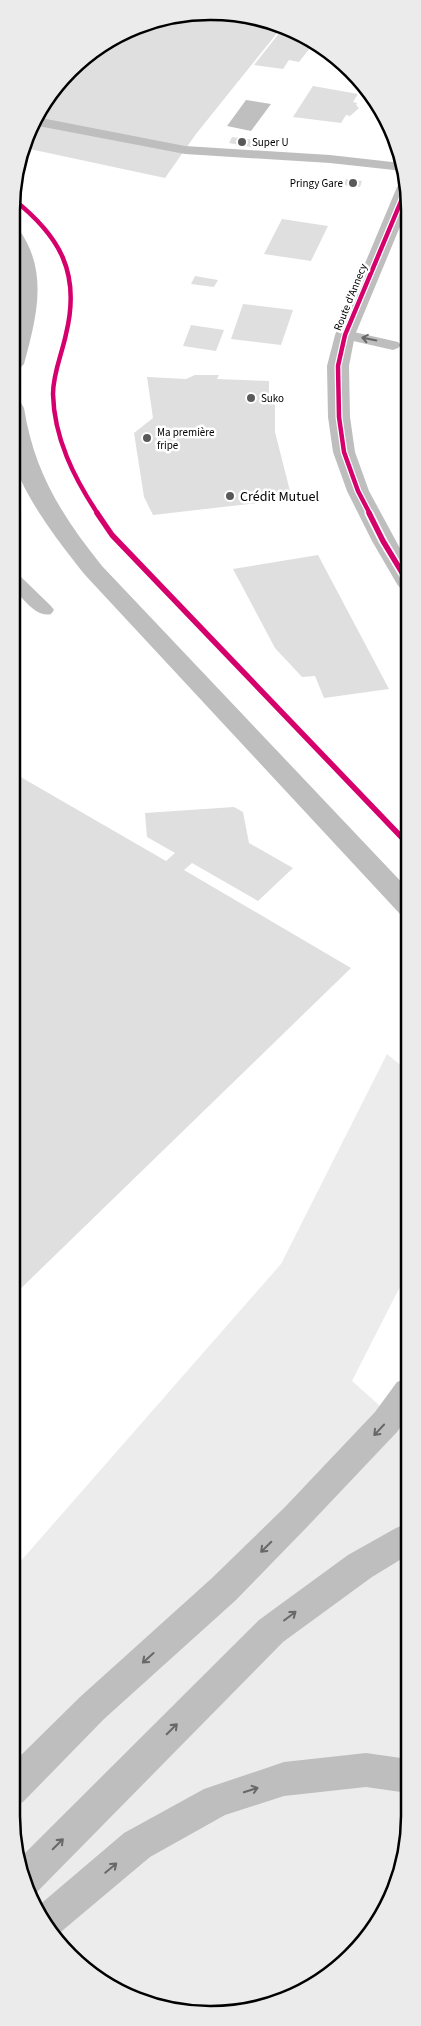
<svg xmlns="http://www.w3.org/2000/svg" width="421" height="2026" viewBox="0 0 421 2026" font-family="'Source Sans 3',sans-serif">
	<rect width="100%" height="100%" fill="#fff"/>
	<path fill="#ececec" d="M 387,1054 L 409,1072 L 409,1269 L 352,1381 L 408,1431 L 408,1841 L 383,1915 L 342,1965 L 274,2004 L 198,2014 L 134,1999 L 69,1956 L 26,1891 L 11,1816 L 12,1571 L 281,1264 Z"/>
	<path fill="#bfbfbf" d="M 246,100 L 271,104 L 251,131 L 227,126 Z"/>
	<path fill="#dfdfdf" d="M 236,13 L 282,27 L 196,134 L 165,178 L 25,148 L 38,111 L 89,53 L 159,18 Z
		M 284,27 L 298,32 L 314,43 L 299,62 L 289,60 L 283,69 L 254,65 Z
		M 313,86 L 358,94 L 353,102 L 357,103 L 356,105 L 359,108 L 350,116 L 346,115 L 341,123 L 293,117 Z
		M 232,137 L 255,140 L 251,147 L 229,143 Z
		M 346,179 L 362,181 L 360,187 L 344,185 Z
		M 282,219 L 328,226 L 311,261 L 264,254 Z
		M 195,276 L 218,280 L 214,287 L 191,284 Z
		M 243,304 L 293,310 L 281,345 L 231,339 Z
		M 191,325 L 224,330 L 216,351 L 183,346 Z
		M 195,375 L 219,375 L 217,379 L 269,381 L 269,403 L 275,402 L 275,432 L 292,499 L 153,515 L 144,497 L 134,433 L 153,418 L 147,377 L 186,379 Z
		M 318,555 L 389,689 L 324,698 L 315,676 L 302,677 L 275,648 L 233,569 Z
		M 12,772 L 166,861 L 175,853 L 147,837 L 145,813 L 234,807 L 243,812 L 249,843 L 293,868 L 258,901 L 192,863 L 184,870 L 351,968 L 12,1297 Z"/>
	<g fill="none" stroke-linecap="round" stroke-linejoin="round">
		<path fill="#bebebe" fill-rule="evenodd" d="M 36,117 L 185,146 L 330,155 L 401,163 L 403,171 L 330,163 L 185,154 L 33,125 Z
			M 345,330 L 398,342 L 401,345 L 398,348 L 393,350 L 340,338 L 337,335 L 340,332 Z
			M 13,574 L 19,575 L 51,606 L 54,610 L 51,614 C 36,618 23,598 13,588 Z"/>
		<path fill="#bebebe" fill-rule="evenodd" d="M 406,182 L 409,205 L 355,335 L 349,366 L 350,417 L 355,452 L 369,491 L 409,565 L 409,591 L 401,589 L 397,584 L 372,541 L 347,491 L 333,452 L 328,417 L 327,366 L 335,335 L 397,187 L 400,183 Z"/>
		<path fill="#bebebe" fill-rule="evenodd" d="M 13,229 L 20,231 C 49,273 36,319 24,364 L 20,368 L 13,370 L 13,327 L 18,299 L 18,284 L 13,257 Z
			M 13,402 L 21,403 L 24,408 C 34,472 62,516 102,566 L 409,890 L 409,917 L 400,914 L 86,576 C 64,549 17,489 13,455 C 10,439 12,418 13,402 Z"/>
		<path fill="#bebebe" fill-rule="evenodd" d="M 408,1378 L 408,1416 L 397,1432 L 307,1527 L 236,1600 L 104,1719 L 23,1802 L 11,1807 L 11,1765 L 80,1697 L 212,1578 L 285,1507 L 375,1412 L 397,1382 Z
			M 408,1523 L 408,1555 L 372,1577 L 283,1642 L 37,1892 L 29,1895 L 20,1858 L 259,1620 L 348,1555 L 396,1528 Z
			M 366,1753 L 408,1759 L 408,1793 L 366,1787 L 284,1796 L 225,1815 L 150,1857 L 56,1936 L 37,1907 L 124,1833 L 204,1789 L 284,1762 Z"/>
		<g stroke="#fff" stroke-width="7">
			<path id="cycleway-far1" d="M 13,199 C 60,236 81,273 66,334 C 62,354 53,373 53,394 C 54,438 74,478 98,514
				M 370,514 L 358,491 L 344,452 L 339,417 L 338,366 L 345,335 L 407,187"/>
		</g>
		<g stroke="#fff" stroke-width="9">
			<path id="cycleway" d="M 97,513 L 112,535 L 409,845
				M 369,513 L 383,541 L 409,584"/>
		</g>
		<use href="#cycleway-far1" stroke="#d6006c" stroke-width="4.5"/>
		<use href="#cycleway" stroke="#d6006c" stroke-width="5.5"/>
	</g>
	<defs><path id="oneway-shaft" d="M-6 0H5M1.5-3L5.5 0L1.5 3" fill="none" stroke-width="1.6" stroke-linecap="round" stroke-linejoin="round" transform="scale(1.25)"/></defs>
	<g stroke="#686868">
		<use href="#oneway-shaft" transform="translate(369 339) rotate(-168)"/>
		<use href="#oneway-shaft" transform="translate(379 1430) rotate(133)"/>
		<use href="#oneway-shaft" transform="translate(266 1547) rotate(135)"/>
		<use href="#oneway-shaft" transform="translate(290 1616) rotate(-37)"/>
		<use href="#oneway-shaft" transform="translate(148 1658) rotate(138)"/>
		<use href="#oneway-shaft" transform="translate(172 1729) rotate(-45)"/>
		<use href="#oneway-shaft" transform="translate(251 1790) rotate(-18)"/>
		<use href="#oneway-shaft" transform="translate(58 1844) rotate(-45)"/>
		<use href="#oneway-shaft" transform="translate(111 1868) rotate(-40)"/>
	</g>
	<g fill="#595959" stroke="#fff" stroke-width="2">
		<circle cx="242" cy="142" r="5"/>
		<circle cx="353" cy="183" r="5"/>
		<circle cx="251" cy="398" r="5"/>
		<circle cx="147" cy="438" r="5"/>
		<circle cx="230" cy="496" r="5"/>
	</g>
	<g text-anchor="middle" stroke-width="5" stroke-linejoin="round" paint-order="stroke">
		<g font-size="11" fill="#000" stroke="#fff" text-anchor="start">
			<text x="252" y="146">Super U</text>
			<text x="343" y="187" text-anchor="end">Pringy Gare</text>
			<text x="261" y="402">Suko</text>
			<text x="157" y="436">Ma première<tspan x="157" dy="13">fripe</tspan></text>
		</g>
		<g font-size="11" fill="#000" stroke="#fff">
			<text transform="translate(350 297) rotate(-68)" y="4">Route d'Annecy</text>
		</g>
		<g font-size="14" fill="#000" stroke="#fff" text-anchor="start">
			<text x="240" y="501">Crédit Mutuel</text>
		</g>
	</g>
	<path d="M0 0H421V2026H0ZM210 20H211A190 190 0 0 1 401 210V1816A190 190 0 0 1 211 2006H210A190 190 0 0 1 20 1816V210A190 190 0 0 1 210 20Z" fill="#ebebeb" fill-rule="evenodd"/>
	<path fill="none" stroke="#000" stroke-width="2.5" d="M210 20H211A190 190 0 0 1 401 210V1816A190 190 0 0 1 211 2006H210A190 190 0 0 1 20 1816V210A190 190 0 0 1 210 20Z"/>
</svg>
